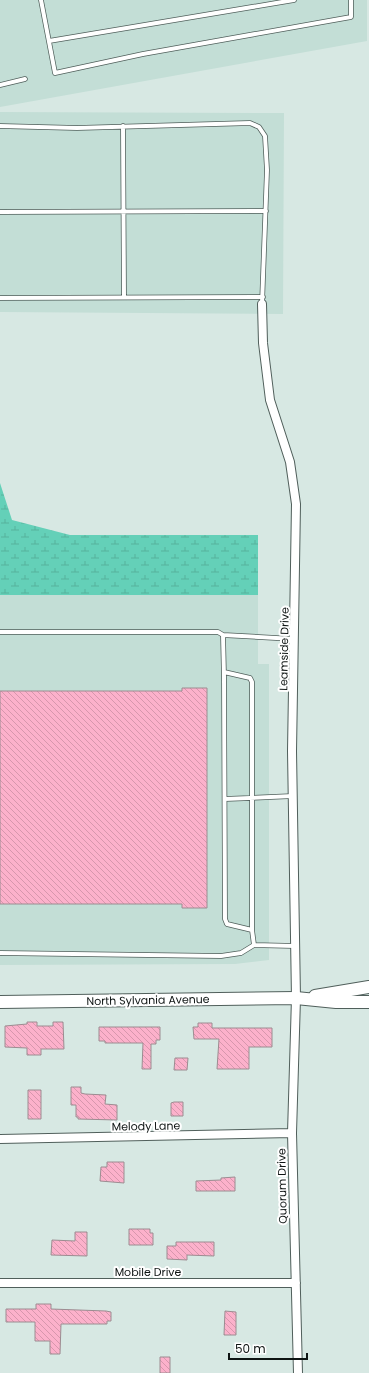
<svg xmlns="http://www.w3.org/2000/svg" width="369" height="1373" viewBox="0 0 369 1373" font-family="Poppins,sans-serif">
	<defs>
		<pattern id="wetland-marsh" width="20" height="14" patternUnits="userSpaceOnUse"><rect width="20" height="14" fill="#64d0b8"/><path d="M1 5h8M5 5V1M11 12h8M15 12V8" fill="none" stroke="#56b29d"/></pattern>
		<pattern id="building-back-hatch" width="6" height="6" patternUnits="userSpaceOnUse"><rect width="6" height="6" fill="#fcb1cb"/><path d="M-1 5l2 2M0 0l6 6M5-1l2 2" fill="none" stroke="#d797ad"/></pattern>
	</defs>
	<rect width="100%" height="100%" fill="#d7e8e3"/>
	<path fill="#c3ded6" d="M 0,0 L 367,0 L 367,41 L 0,107 Z
		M 0,112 L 284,113 L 283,314 L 0,312 Z
		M 0,595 L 258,595 L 258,664 L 269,664 L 269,960 L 235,964 L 0,965 Z"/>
	<path fill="url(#wetland-marsh)" d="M 0,483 L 12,520 L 70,535 L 258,535 L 258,595 L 0,595 Z"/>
	<path fill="url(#building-back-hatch)" stroke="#9c8c91" d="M 182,688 L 207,688 L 207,908 L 182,908 L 182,904 L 0,904 L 0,691 L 182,691 Z
		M 27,1022 L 37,1022 L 37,1026 L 53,1026 L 53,1022 L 63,1022 L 64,1049 L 41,1049 L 41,1055 L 27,1055 L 27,1048 L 5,1047 L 5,1026 L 27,1024 Z
		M 198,1023 L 212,1023 L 212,1028 L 272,1028 L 272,1047 L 249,1047 L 249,1069 L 217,1069 L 219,1039 L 194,1039 L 193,1027 L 198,1027 Z
		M 99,1027 L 160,1027 L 160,1040 L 156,1040 L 156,1044 L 151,1044 L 151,1069 L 142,1069 L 143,1043 L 105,1043 L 105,1041 L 99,1041 Z
		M 175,1058 L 188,1058 L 187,1070 L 174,1070 Z
		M 71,1087 L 81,1087 L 81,1093 L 85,1094 L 106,1095 L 105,1104 L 117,1105 L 117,1120 L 78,1119 L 78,1117 L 76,1117 L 76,1105 L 71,1105 Z
		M 28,1090 L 41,1090 L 41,1119 L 28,1119 Z
		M 174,1102 L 183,1102 L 183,1116 L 171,1116 L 171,1103 Z
		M 107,1162 L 124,1162 L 124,1183 L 100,1181 L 101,1167 L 107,1167 Z
		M 235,1177 L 235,1191 L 196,1191 L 196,1181 L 221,1180 L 221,1178 Z
		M 129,1229 L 150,1229 L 150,1233 L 153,1233 L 153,1245 L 129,1245 Z
		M 75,1232 L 87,1232 L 87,1256 L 51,1255 L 52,1240 L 75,1241 Z
		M 176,1242 L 214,1242 L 214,1256 L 187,1255 L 187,1260 L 167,1259 L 167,1246 L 176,1246 Z
		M 36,1304 L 51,1304 L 51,1309 L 106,1311 L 111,1312 L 111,1321 L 107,1321 L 107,1324 L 61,1324 L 60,1354 L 50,1354 L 50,1341 L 35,1341 L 35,1322 L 6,1322 L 6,1309 L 36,1309 Z
		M 225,1311 L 236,1312 L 236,1335 L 224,1335 Z
		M 160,1357 L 170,1357 L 170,1373 L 160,1373 Z"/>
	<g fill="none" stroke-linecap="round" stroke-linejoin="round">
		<g stroke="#505f5b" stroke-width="5.5">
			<path id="lane" d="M 41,0 L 55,73 L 143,54 L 351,17 L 351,0
				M 49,41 L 294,0
				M 0,85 L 25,79
				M 0,126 L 77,128 L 250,123 L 259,127 L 265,136 L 267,170 L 262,304
				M 123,126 L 124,297
				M 0,212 L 266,211
				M 0,298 L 263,297
				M 0,632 L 218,632 L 223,635 L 224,677 L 225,919 L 227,924 L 252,930 L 254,945 L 241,953 L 221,956 L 0,953
				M 223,635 L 294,639
				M 224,672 L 250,678 L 252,682 L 252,930
				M 225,799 L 293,796
				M 254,945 L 295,946"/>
		</g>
		<g stroke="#505f5b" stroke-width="10">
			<path id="street" d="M 262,304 L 263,343 L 270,400 L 290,462 L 296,504 L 292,751 L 296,998 L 292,1133 L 298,1373
				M 0,1139 L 292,1133
				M 0,1283 L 296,1283"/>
		</g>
		<g stroke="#505f5b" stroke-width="14">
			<path id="secondary" d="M 315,996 L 369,987
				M 0,1002 L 296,998 L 336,1002 L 369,1002"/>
		</g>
		<use href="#lane" stroke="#fff" stroke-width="4"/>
		<use href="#street" stroke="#fff" stroke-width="8"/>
		<use href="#secondary" stroke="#fff" stroke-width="12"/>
	</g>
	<g text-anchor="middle" stroke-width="4" stroke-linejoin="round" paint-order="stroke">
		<g font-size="11" fill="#0e1413" stroke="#fff">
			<text transform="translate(284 649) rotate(-89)" y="4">Leamside Drive</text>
			<text transform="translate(148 1000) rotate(-1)" y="4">North Sylvania Avenue</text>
			<text transform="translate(146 1126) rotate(-1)" y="4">Melody Lane</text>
			<text transform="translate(282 1186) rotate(-91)" y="4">Quorum Drive</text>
			<text x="148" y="1276">Mobile Drive</text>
		</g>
	</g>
	<path d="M229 1353v6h78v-6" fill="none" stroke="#0e1413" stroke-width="2"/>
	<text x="235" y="1353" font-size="12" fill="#0e1413" stroke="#ffffff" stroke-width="3" paint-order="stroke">50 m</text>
</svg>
